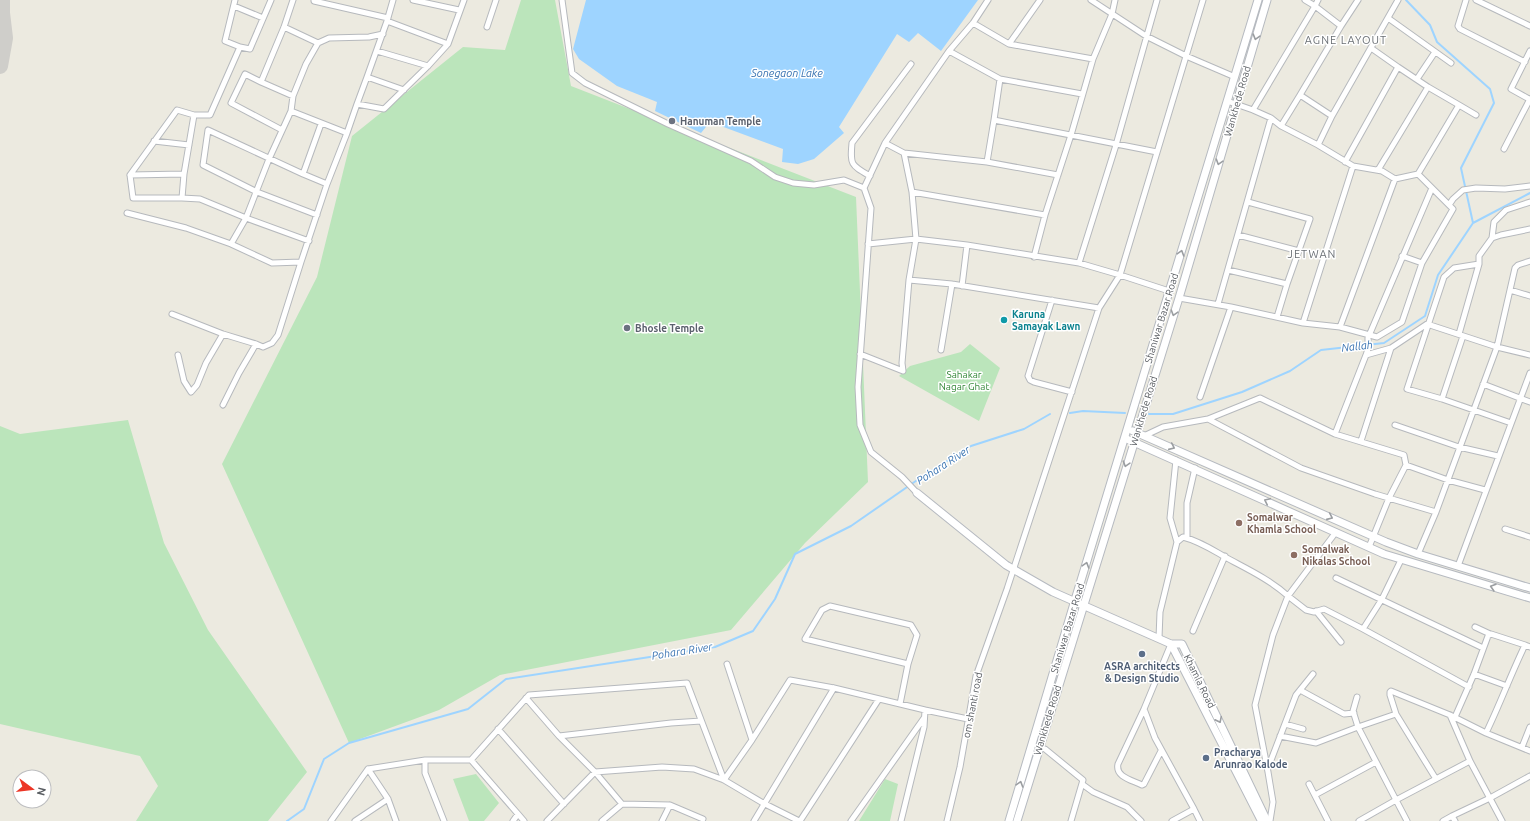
<svg xmlns="http://www.w3.org/2000/svg" width="1530" height="821" viewBox="0 0 1530 821" font-family="Ubuntu,sans-serif">
	<rect width="100%" height="100%" fill="#eceae0"/>
	<path fill="#bbe5bb" d="M 521,0 L 555,0 L 571,86 L 856,197 L 868,482 L 805,543 L 731,630 L 500,675 L 439,710 L 349,743 L 222,464 L 317,277 L 352,136 L 463,47 L 505,50 Z
		M 970,344 L 1000,368 L 979,421 L 899,376 L 910,366 L 961,352 Z
		M 128,420 L 164,543 L 208,630 L 307,772 L 268,821 L 136,821 L 158,786 L 140,756 L 0,724 L 0,426 L 20,434 Z
		M 476,774 L 499,803 L 484,821 L 469,821 L 453,779 Z
		M 885,779 L 898,784 L 890,821 L 859,821 Z"/>
	<path fill="#9ed4ff" d="M 586,0 L 978,0 L 941,51 L 918,33 L 909,42 L 897,34 L 839,127 L 844,133 L 814,159 L 798,164 L 782,162 L 783,149 L 710,122 L 701,133 L 655,111 L 657,102 L 617,86 L 579,59 L 573,49 Z"/>
	<g fill="none" stroke-linecap="round" stroke-linejoin="round">
		<path stroke="#9ed4ff" stroke-width="2" d="M 1406,0 L 1430,25 L 1437,42 L 1490,89 L 1494,103 L 1461,168 L 1473,223
			M 1070,413 L 1083,411 L 1125,413
			M 1149,414 L 1173,414 L 1242,392 L 1290,371 L 1321,350 L 1384,343 L 1425,316 L 1438,275 L 1473,223 L 1530,193
			M 287,821 L 304,809 L 324,759 L 349,743 L 468,709 L 506,679 L 715,647 L 753,631 L 775,599 L 795,554 L 851,526 L 923,476 L 971,446 L 1024,429 L 1050,414"/>
		<path stroke="#cfceca" stroke-width="16" d="M 0,66 L 5,38 L 2,13 L 2,0"/>
		<g stroke="#b6b9bd" stroke-width="7">
			<path id="street" d="M 235,0 L 225,41 L 240,47
				M 314,0 L 314,1 L 388,18
				M 413,0 L 459,10
				M 562,0 L 572,73 L 585,83 L 668,124 L 751,161 L 775,177 L 793,183 L 814,185 L 844,180 L 864,188 L 871,208 L 858,387 L 860,425 L 871,452 L 902,477 L 917,493
				M 1091,0 L 1146,36 L 1186,56 L 1235,77
				M 1318,0 L 1315,6 L 1341,26
				M 1358,0 L 1341,26 L 1300,95 L 1332,116 L 1398,0
				M 1466,0 L 1458,26 L 1460,29 L 1525,62
				M 1476,0 L 1530,26
				M 234,6 L 263,18
				M 1388,18 L 1451,63
				M 387,21 L 448,44
				M 973,23 L 1009,44 L 1040,0
				M 284,27 L 318,43
				M 487,27 L 496,0
				M 1009,44 L 1093,59
				M 1371,48 L 1398,67
				M 377,51 L 428,66
				M 949,51 L 1000,79 L 1082,94
				M 367,77 L 387,21 L 393,0
				M 1417,79 L 1435,52
				M 261,82 L 293,96
				M 404,90 L 367,77 L 357,104 L 384,109 L 428,66 L 448,44 L 464,0
				M 1529,99 L 1511,89 L 1530,51
				M 1253,110 L 1315,6 L 1305,0
				M 291,111 L 269,159 L 246,218 L 309,241
				M 1271,118 L 1281,126 L 1300,95
				M 994,120 L 1000,79
				M 321,124 L 303,174 L 327,184
				M 1281,126 L 1318,145 L 1353,166 L 1382,171 L 1395,179 L 1418,174 L 1459,105 L 1476,115
				M 282,130 L 231,103 L 245,74 L 261,82 L 284,27 L 293,0
				M 347,133 L 357,104
				M 154,141 L 189,145
				M 885,143 L 949,51 L 973,23 L 988,0
				M 1318,145 L 1332,116
				M 1504,149 L 1530,99
				M 904,153 L 987,162 L 994,120 L 1157,152
				M 987,162 L 1058,175
				M 1345,162 L 1398,67 L 1428,87
				M 1378,170 L 1428,87 L 1459,105
				M 184,174 L 130,175 L 133,198 L 182,198 L 184,174 L 194,115 L 210,115 L 240,47 L 250,49 L 271,0
				M 303,174 L 208,130 L 203,165 L 257,192 L 317,215
				M 130,175 L 177,110 L 194,115
				M 870,176 C 851,165 850,165 852,143 L 911,64
				M 864,188 L 885,143 L 904,153 L 912,192 L 916,239 L 868,244
				M 912,192 L 1045,215
				M 1248,202 L 1310,219 L 1287,284 L 1277,317
				M 1449,205 L 1453,199 L 1463,190 L 1476,188 L 1505,189 L 1530,186
				M 127,213 L 186,228 L 231,244 L 246,218 L 200,199 L 182,198
				M 1238,235 L 1299,251
				M 1492,238 L 1501,235 L 1530,229
				M 231,244 L 272,263 L 301,262 L 327,184 L 347,133 L 291,111 L 293,96 L 306,64 L 318,43 L 329,38 L 369,37 L 383,34
				M 1402,256 L 1422,263
				M 1034,257 L 1045,215 L 1071,135 L 1093,59 L 1112,14 L 1115,0
				M 1079,263 L 1116,145 L 1157,0
				M 1479,264 L 1454,268 L 1444,277 L 1407,389 L 1442,399 L 1511,423
				M 1228,270 L 1287,284
				M 909,280 L 952,284 L 1099,308
				M 962,286 L 967,245
				M 1510,290 L 1530,296
				M 1179,298 L 1231,307 L 1200,397
				M 1052,300 L 1028,376 L 1030,380 L 1034,382 L 1072,392
				M 1218,304 L 1271,118 L 1253,110 L 1227,101
				M 1231,307 L 1303,323 L 1340,327 L 1377,337 L 1402,322 L 1422,263 L 1453,209 L 1418,174
				M 172,314 L 223,334 L 256,344 L 239,373 L 223,405
				M 1303,323 L 1353,166
				M 1340,327 L 1395,179
				M 1459,334 L 1479,264 L 1479,256 L 1492,238 L 1494,222 L 1506,210 L 1530,202
				M 256,344 L 263,347 L 272,343 L 278,335 L 301,262
				M 941,350 L 952,284
				M 860,354 L 903,371 L 902,363 L 909,280 L 916,239 L 967,245 L 1079,263 L 1120,275 L 1203,0
				M 178,355 L 184,381 L 191,392 L 197,385 L 206,363 L 223,334
				M 1366,355 L 1368,349 L 1368,338 L 1432,188
				M 1483,384 L 1530,402
				M 1442,399 L 1463,336
				M 1208,419 L 1260,398 L 1335,434 L 1404,455 L 1406,465
				M 1395,425 L 1459,447 L 1498,456
				M 1335,434 L 1366,355 L 1391,348
				M 1146,435 L 1163,427 L 1208,419 L 1301,468 L 1375,494 L 1436,512 L 1418,554
				M 1361,441 L 1391,348 L 1427,324 L 1497,347 L 1515,268 L 1518,265 L 1530,261
				M 1176,460 L 1170,518 L 1177,542
				M 1436,512 L 1497,347 L 1530,355
				M 1505,529 L 1530,537
				M 1187,538 L 1187,503 L 1195,468
				M 1369,547 L 1389,498 L 1406,465 L 1448,480 L 1485,490
				M 1401,560 L 1382,599 L 1363,629 L 1469,687
				M 1458,566 L 1530,373
				M 1336,578 L 1483,648
				M 1316,611 L 1341,642
				M 1475,627 L 1490,634
				M 1193,631 L 1225,556
				M 1159,638 L 1160,612 L 1169,575 L 1177,542 L 1183,537 C 1199,541 1211,549 1225,557 C 1247,569 1269,579 1288,596 L 1336,532
				M 1171,644 L 1144,709 L 1155,738 L 1194,809 L 1172,821
				M 727,664 L 752,740 L 790,680 L 834,688 L 925,710
				M 1474,674 L 1507,686
				M 1300,690 L 1344,714 L 1354,713
				M 526,698 L 559,736
				M 900,704 L 908,664 L 805,639 L 822,610 L 830,606 L 911,625 L 917,635 L 908,664
				M 1144,709 L 1118,764 C 1115,777 1132,780 1142,785 L 1144,784 L 1161,751
				M 1450,715 L 1470,761 L 1502,821
				M 1455,717 L 1474,674 L 1488,636 L 1491,634 L 1525,645
				M 701,721 L 671,723 L 559,736 L 595,772 L 622,804 L 670,805 L 703,819
				M 1285,724 L 1303,729
				M 498,729 L 564,804
				M 1486,733 C 1500,704 1511,674 1525,645 L 1530,647
				M 1280,736 L 1316,743 L 1358,727 L 1353,711 L 1357,697
				M 1039,747 L 1045,749 L 1083,780 L 1071,821
				M 1522,747 L 1530,727
				M 425,760 L 425,773 L 444,821
				M 471,760 L 518,814
				M 1268,768 L 1296,695 L 1313,674
				M 1436,779 L 1396,714 L 1390,695 L 1390,692 L 1391,691 L 1450,715 L 1486,733 L 1530,751
				M 1082,784 L 1093,792 L 1127,807 L 1141,821
				M 1309,784 L 1328,821
				M 1315,795 L 1376,762
				M 1194,809 L 1200,821
				M 1452,816 L 1490,798 L 1530,776
				M 331,821 L 368,769
				M 355,821 L 388,799
				M 396,821 L 388,799 L 368,769 L 425,760 L 471,760 L 529,695 L 687,683 L 724,780 L 752,740
				M 513,821 L 518,814 L 524,821
				M 547,821 L 595,772 L 662,767 L 694,769 L 724,780 L 763,803 L 799,821
				M 602,821 L 622,804
				M 662,821 L 670,805
				M 754,821 L 834,688
				M 800,821 L 879,699
				M 851,821 L 924,718
				M 901,821 L 924,727 L 925,710 L 968,719
				M 947,821 L 960,767 L 976,676 L 1007,589 L 1099,308 L 1120,275 L 1169,291
				M 1270,821 L 1273,802 L 1268,772 L 1255,705 L 1273,635 L 1288,596 L 1306,610 L 1314,612 L 1324,609 L 1363,629
				M 1359,821 L 1396,800 L 1358,727 L 1396,714
				M 1407,821 L 1396,800 L 1470,761
				M 1443,821 L 1452,816 L 1455,821"/>
		</g>
		<g stroke="#b6bac0" stroke-width="9">
			<path id="secondary" d="M 1133,431 L 1386,542 L 1418,554 L 1530,588
				M 1129,440 L 1384,554 L 1530,598
				M 917,493 L 1006,565 L 1053,592 L 1171,644 L 1182,644 L 1267,821
				M 1171,644 L 1261,820
				M 1009,821 L 1075,600 L 1258,0
				M 1017,821 L 1179,298 L 1267,0"/>
		</g>
		<use href="#street" stroke="#fff" stroke-width="5"/>
		<use href="#secondary" stroke="#fff" stroke-width="7"/>
	</g>
	<defs><path id="oneway-chevron" d="M-2-3.5L2.5 0L-2 3.5" fill="none" stroke-width="1.6" stroke-linecap="round" stroke-linejoin="round"/></defs>
	<g stroke="#9b9ea1">
		<use href="#oneway-chevron" transform="translate(1256 37) rotate(106)"/>
		<use href="#oneway-chevron" transform="translate(1219 162) rotate(107)"/>
		<use href="#oneway-chevron" transform="translate(1181 253) rotate(-73)"/>
		<use href="#oneway-chevron" transform="translate(1174 313) rotate(107)"/>
		<use href="#oneway-chevron" transform="translate(1172 447) rotate(24)"/>
		<use href="#oneway-chevron" transform="translate(1126 464) rotate(107)"/>
		<use href="#oneway-chevron" transform="translate(1267 501) rotate(-155)"/>
		<use href="#oneway-chevron" transform="translate(1330 517) rotate(24)"/>
		<use href="#oneway-chevron" transform="translate(1086 565) rotate(-73)"/>
		<use href="#oneway-chevron" transform="translate(1493 587) rotate(-163)"/>
		<use href="#oneway-chevron" transform="translate(1219 720) rotate(64)"/>
		<use href="#oneway-chevron" transform="translate(1020 784) rotate(-73)"/>
	</g>
	<g fill="#6b7280" stroke="#fff" stroke-width="1.5">
		<circle cx="672" cy="121" r="4"/>
		<circle cx="627" cy="328" r="4"/>
	</g>
	<circle fill="#0f9aa8" stroke="#fff" stroke-width="1.5" cx="1004" cy="320" r="4"/>
	<g fill="#8d6e63" stroke="#fff" stroke-width="1.5">
		<circle cx="1239" cy="523" r="4"/>
		<circle cx="1294" cy="555" r="4"/>
	</g>
	<g fill="#5c6f8a" stroke="#fff" stroke-width="1.5">
		<circle cx="1142" cy="654" r="4"/>
		<circle cx="1206" cy="758" r="4"/>
	</g>
	<g text-anchor="middle" stroke-width="3" stroke-linejoin="round" paint-order="stroke">
		<g font-size="10" fill="#595d62" stroke="#fff">
			<text transform="translate(1237 101) rotate(-74)" y="4">Wankhede Road</text>
			<text transform="translate(1161 318) rotate(-73)" y="4">Shaniwar Bazar Road</text>
			<text transform="translate(1143 411) rotate(-73)" y="4">Wankhede Road</text>
			<text transform="translate(1067 628) rotate(-73)" y="4">Shaniwar Bazar Road</text>
			<text transform="translate(1200 681) rotate(64)" y="4">Khamla Road</text>
			<text transform="translate(972 705) rotate(-79)" y="4">om shanti road</text>
			<text transform="translate(1047 720) rotate(-73)" y="4">Wankhede Road</text>
		</g>
		<g font-size="10" font-weight="bold" fill="#5b616d" stroke="#fff" text-anchor="start">
			<text x="680" y="125">Hanuman Temple</text>
			<text x="635" y="332">Bhosle Temple</text>
		</g>
		<g font-size="10" font-weight="bold" fill="#0d838f" stroke="#fff" text-anchor="start">
			<text x="1012" y="318">Karuna<tspan x="1012" dy="12">Samayak Lawn</tspan></text>
		</g>
		<g font-size="10" fill="#338737" stroke="#fff">
			<text x="964" y="378">Sahakar<tspan x="964" dy="12">Nagar Ghat</tspan></text>
		</g>
		<g font-size="10" font-weight="bold" fill="#785e54" stroke="#fff" text-anchor="start">
			<text x="1247" y="521">Somalwar<tspan x="1247" dy="12">Khamla School</tspan></text>
			<text x="1302" y="553">Somalwak<tspan x="1302" dy="12">Nikalas School</tspan></text>
		</g>
		<g font-size="10" font-weight="bold" fill="#4e5e75" stroke="#fff">
			<text x="1142" y="670">ASRA architects<tspan x="1142" dy="12">&amp; Design Studio</tspan></text>
			<text x="1214" y="756" text-anchor="start">Pracharya<tspan x="1214" dy="12">Arunrao Kalode</tspan></text>
		</g>
		<g font-size="11" letter-spacing="1" fill="#6a6f74" stroke="#fff">
			<text x="1346" y="44">AGNE LAYOUT</text>
			<text x="1312" y="258">JETWAN</text>
		</g>
		<g font-size="11" font-style="italic" fill="#3a74b2" stroke="#fff">
			<text x="787" y="77">Sonegaon Lake</text>
			<text transform="translate(1357 346) rotate(-6)" y="4">Nallah</text>
			<text transform="translate(943 465) rotate(-33)" y="4">Pohara River</text>
			<text transform="translate(682 651) rotate(-9)" y="4">Pohara River</text>
		</g>
	</g>
	<g transform="translate(32 789) rotate(105)"><circle r="19" fill="#ffffff" stroke="#bdbec0"/>
	<path d="M0-3L7 15L0 10L-7 15Z" fill="#ec3626"/>
	<text y="-6" font-size="11" font-weight="bold" text-anchor="middle" fill="#595d62">N</text>
	</g>
</svg>
